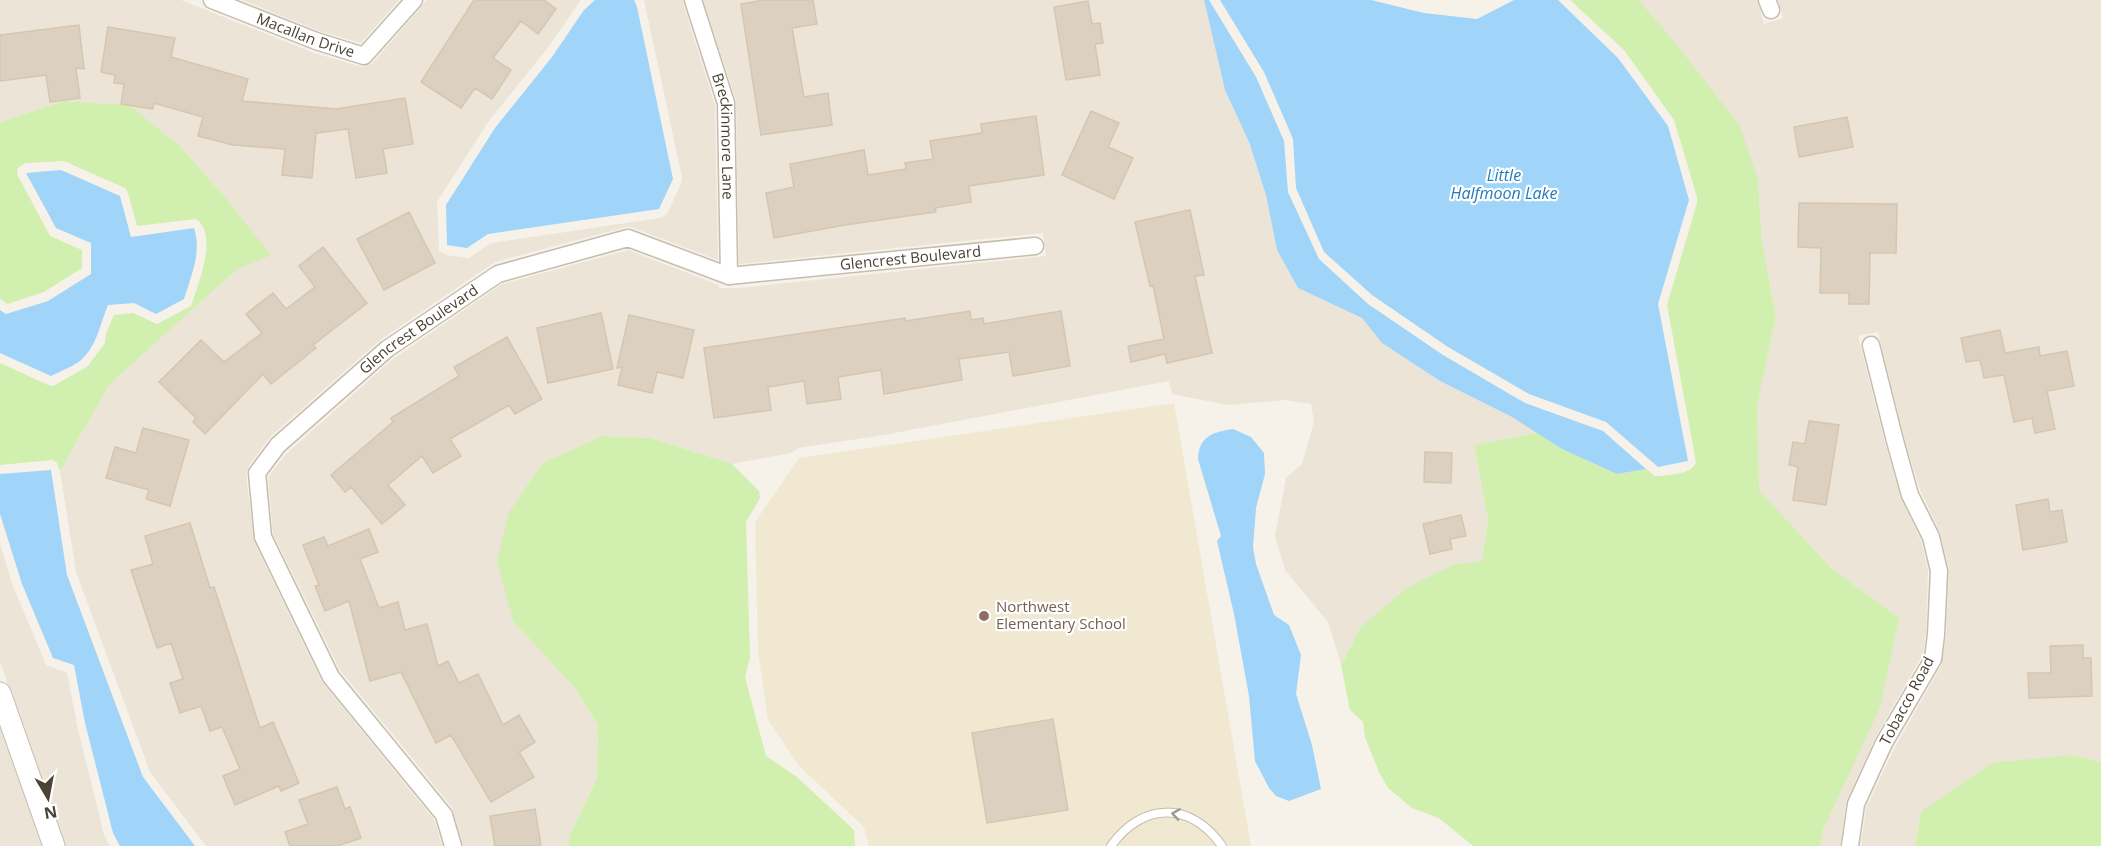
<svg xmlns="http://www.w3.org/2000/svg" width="2101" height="846" viewBox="0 0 2101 846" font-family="'Open Sans',sans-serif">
	<rect width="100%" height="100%" fill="#f6f2e9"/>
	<path fill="#ebe4d7" d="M 0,0 L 181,0 L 314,53 L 362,67 L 372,64 L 427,0 L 581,0 L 546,50 L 488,122 L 437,202 L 439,251 L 446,255 L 469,258 L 491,243 L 660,218 L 667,214 L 681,184 L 682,177 L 644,0 L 682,0 L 715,105 L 718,260 L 631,227 L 626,227 L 495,262 L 380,340 L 271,436 L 249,465 L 246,474 L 254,542 L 322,682 L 435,821 L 442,846 L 206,846 L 150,772 L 76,572 L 60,471 L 109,385 L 236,270 L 270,255 L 228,201 L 181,147 L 129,105 L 64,101 L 0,122 Z
		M 242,0 L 399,0 L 361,43 L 319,31 Z
		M 703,0 L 1204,0 L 1225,90 L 1249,142 L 1266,195 L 1277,250 L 1298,288 L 1362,318 L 1382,343 L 1440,381 L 1512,417 L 1537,433 L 1474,445 L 1488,520 L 1482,561 L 1455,564 L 1360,628 L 1341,664 L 1328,622 L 1285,570 L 1275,536 L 1286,478 L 1302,464 L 1314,422 L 1311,404 L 1285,400 L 1228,405 L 1172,394 L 1169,381 L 884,435 L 798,448 L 791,453 L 732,464 L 651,438 L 602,436 L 543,463 L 513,621 L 575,688 L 598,725 L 597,778 L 570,835 L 568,846 L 463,846 L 452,807 L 340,670 L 273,534 L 268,477 L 286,454 L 393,359 L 502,284 L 628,250 L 719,285 L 719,288 L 739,288 L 1046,256 L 1043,233 L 739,264 L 736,100 Z
		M 1639,0 L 1757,0 L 1764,24 L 1783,18 L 1778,0 L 2101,0 L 2101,762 L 2071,755 L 1921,812 L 1915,846 L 1861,846 L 1866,808 L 1894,749 L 1941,666 L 1946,637 L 1949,568 L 1940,532 L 1920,490 L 1904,438 L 1878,332 L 1858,336 L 1885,443 L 1901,498 L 1921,541 L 1928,571 L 1926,633 L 1923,654 L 1876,736 L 1846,802 L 1840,846 L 1820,846 L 1823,830 L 1843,784 L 1899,618 L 1831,568 L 1759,490 L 1757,406 L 1776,317 L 1762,242 L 1758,180 L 1673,40 Z
		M 0,544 L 13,586 L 46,665 L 67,673 L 77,725 L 104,835 L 110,846 L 65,846 L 61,836 L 0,662 Z
		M 0,725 L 42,845 L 42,846 L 0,846 Z"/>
	<path fill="#f1e8d2" d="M 1174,403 L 1251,846 L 869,846 L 864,827 L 799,766 L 768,720 L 758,652 L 755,522 L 799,458 Z"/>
	<path fill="#d1efae" d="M 1570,0 L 1639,0 L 1673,40 L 1740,126 L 1758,180 L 1762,242 L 1776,317 L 1757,406 L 1759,490 L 1831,568 L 1899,618 L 1880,707 L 1823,830 L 1820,846 L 1473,846 L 1439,818 L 1412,808 L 1388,788 L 1379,772 L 1365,737 L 1363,722 L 1350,710 L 1341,665 L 1360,628 L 1408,587 L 1455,564 L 1482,561 L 1488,520 L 1474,445 L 1537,433 L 1562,449 L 1617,474 L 1646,469 L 1655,476 L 1660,476 C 1671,474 1692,475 1696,462 L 1667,305 L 1697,203 L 1697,197 L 1674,120 L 1624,50 Z
		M 64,101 L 129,105 L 181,147 L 228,201 L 271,255 L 236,270 L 109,385 L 60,471 L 57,463 L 53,460 L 0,465 L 0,363 L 48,385 L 53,386 L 87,367 L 105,343 L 106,334 L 114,315 L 133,313 L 157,324 L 191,306 C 198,284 219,235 196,219 L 137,226 L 128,193 L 125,188 L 64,161 L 25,163 L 18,168 L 17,174 L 50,236 L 82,250 L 82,268 L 44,292 L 7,304 L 0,298 L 0,122 Z
		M 602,436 L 651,438 L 732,464 L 759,491 L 760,498 L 746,522 L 750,658 L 745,677 L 766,756 L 797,777 L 854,830 L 855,846 L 568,846 L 570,835 L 597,778 L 598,725 L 575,688 L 513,621 L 497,561 L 509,512 L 543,463 Z
		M 2071,755 L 2101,762 L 2101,846 L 1915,846 L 1921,812 L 1992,763 Z"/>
	<path fill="#a0d4f9" d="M 595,0 L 634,0 L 637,7 L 673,179 L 659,209 L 488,234 L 467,248 L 447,245 L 446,205 L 495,128 L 552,57 L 584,10 Z
		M 1204,0 L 1209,0 L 1256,77 L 1284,141 L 1288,192 L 1319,259 L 1368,304 L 1443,355 L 1525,403 L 1603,431 L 1646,469 L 1617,474 L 1562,449 L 1512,417 L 1440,381 L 1382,343 L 1362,318 L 1298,288 L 1277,250 L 1266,195 L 1249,142 L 1225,90 Z
		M 1220,0 L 1371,0 L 1424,13 L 1477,19 L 1514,0 L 1558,0 L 1618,58 L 1668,126 L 1689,200 L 1658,304 L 1688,461 L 1658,467 L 1606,422 L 1529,394 L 1448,347 L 1372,295 L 1324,252 L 1296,188 L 1293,139 L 1264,72 Z
		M 61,170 L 120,196 L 131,237 L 194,228 C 202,252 191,276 184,299 L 156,314 L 134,303 L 108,305 C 100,324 97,346 81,360 C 73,367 60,371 51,376 L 0,353 L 0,310 L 6,314 L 48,301 L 91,274 L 91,243 L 56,228 L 26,173 Z
		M 1233,429 L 1251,437 L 1264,453 L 1265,474 L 1256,508 L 1253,547 L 1256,564 L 1274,615 L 1289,625 L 1301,655 L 1296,694 L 1312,745 L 1321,789 L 1289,801 L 1276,796 L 1269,788 L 1255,761 L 1249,696 L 1234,614 L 1217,541 L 1221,536 L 1198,459 C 1199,436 1213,432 1233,429 Z
		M 51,470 L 67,575 L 143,777 L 195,846 L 120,846 L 113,833 L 85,723 L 74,665 L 53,658 L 22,584 L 0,514 L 0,474 Z"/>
	<path fill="#dcd1c0" stroke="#d5c6af" stroke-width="1.5" d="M 474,0 L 544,0 L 556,9 L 538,34 L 521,21 L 493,58 L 511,70 L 492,99 L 475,88 L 461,108 L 421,82 Z
		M 764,0 L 813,0 L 817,24 L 792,28 L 804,97 L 828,93 L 832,125 L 761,135 L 741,4 Z
		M 1088,1 L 1092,24 L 1100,23 L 1103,43 L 1095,44 L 1100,75 L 1066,80 L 1054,7 Z
		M 79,25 L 84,69 L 76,68 L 80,98 L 50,102 L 46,75 L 0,81 L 0,35 Z
		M 108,27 L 175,38 L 171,57 L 248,79 L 242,101 L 336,109 L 405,98 L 413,144 L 383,149 L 387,173 L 356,178 L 348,129 L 316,133 L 312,178 L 282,175 L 285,149 L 233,145 L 198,136 L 203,117 L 154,103 L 153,109 L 121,104 L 124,84 L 114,83 L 115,75 L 101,72 Z
		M 1091,111 L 1119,123 L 1108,147 L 1133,158 L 1114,199 L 1062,175 Z
		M 1036,116 L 1044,175 L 969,186 L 971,202 L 935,208 L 936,212 L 845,225 L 774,238 L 766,193 L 794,187 L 790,164 L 864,150 L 868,175 L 906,169 L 905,163 L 933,159 L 930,141 L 982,133 L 981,124 Z
		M 1847,117 L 1853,147 L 1799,157 L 1794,127 Z
		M 1799,203 L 1897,204 L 1896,253 L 1870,253 L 1869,304 L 1849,304 L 1849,293 L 1820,293 L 1821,248 L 1798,247 Z
		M 1190,210 L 1204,275 L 1195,276 L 1212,353 L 1167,363 L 1165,354 L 1131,362 L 1128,346 L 1164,339 L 1153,285 L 1150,286 L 1135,222 Z
		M 409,212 L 435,263 L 384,290 L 357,239 Z
		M 323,247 L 367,303 L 313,345 L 316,348 L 271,384 L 263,374 L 205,434 L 193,422 L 196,418 L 159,382 L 201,340 L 224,362 L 262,333 L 246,314 L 273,293 L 286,309 L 315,287 L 299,266 Z
		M 970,311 L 971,320 L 983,318 L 984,324 L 1061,311 L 1070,366 L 1013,376 L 1009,352 L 959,359 L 962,380 L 884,394 L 881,370 L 838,377 L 841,399 L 807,404 L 804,381 L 768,387 L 771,410 L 714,418 L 704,348 L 905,318 L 906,321 Z
		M 601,313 L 613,369 L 548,383 L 537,328 Z
		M 629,315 L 694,330 L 683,378 L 657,372 L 652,393 L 618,385 L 622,367 L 617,368 Z
		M 2000,330 L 2005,353 L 2039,347 L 2040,356 L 2067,351 L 2074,386 L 2047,391 L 2055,429 L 2035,433 L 2032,418 L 2014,422 L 2004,375 L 1984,378 L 1980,360 L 1966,362 L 1961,338 Z
		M 507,337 L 542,399 L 515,414 L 509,405 L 450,439 L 461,456 L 433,473 L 422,456 L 388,485 L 405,505 L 382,524 L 351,487 L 345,492 L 331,475 L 393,422 L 391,418 L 459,376 L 454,367 Z
		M 1809,421 L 1839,425 L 1826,505 L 1793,500 L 1798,467 L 1789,465 L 1793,442 L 1805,444 Z
		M 143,428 L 189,440 L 170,506 L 146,499 L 149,490 L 106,478 L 115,447 L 136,453 Z
		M 1425,452 L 1452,453 L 1451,483 L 1424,482 Z
		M 2048,499 L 2050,512 L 2062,510 L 2067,542 L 2023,550 L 2016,505 Z
		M 1461,515 L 1466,536 L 1450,539 L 1452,549 L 1430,554 L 1423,524 Z
		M 190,523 L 210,588 L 214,587 L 260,728 L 273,722 L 299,783 L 281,791 L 279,786 L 235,805 L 223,776 L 240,769 L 222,727 L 210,731 L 201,706 L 180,713 L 170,683 L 183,679 L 171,643 L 157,648 L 131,570 L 153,564 L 145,536 Z
		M 369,529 L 378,552 L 360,559 L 379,608 L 398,602 L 405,630 L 427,624 L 438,666 L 448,661 L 459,683 L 478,674 L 503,725 L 519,715 L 535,742 L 519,752 L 534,777 L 491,802 L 451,735 L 436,743 L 401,672 L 370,681 L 349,601 L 325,611 L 315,586 L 319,585 L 303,545 L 324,537 L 328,546 Z
		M 2083,645 L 2083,658 L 2091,658 L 2092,696 L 2029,698 L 2028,673 L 2051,673 L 2050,646 Z
		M 1053,719 L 1068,810 L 987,823 L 972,733 Z
		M 337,787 L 345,809 L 350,807 L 361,838 L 337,846 L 290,846 L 285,832 L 308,824 L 299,800 Z
		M 535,809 L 541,846 L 495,846 L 490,816 Z"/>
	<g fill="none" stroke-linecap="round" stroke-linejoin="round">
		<g stroke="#c6bdad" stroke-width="10">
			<path id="service" d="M 1111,846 C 1142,802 1191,801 1222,846"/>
		</g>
		<g stroke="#c6bdad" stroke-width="19">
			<g id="minor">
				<path id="s1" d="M 212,0 L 316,41 L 364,56 L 414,0"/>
				<path id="s2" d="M 693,0 L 726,103 L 729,276"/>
				<path d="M 1767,0 L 1771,10"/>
				<path id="s3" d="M 453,846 L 444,815 L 331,677 L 263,537 L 257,473 L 278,445 L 387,349 L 498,274 L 628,238 L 729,276 L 1035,246"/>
				<path d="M 1850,846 L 1856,804 L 1884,743 L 1933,659 L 1936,635 L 1939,571 L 1931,537 L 1910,495 L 1895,441 L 1871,345"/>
			</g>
		</g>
		<g stroke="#c6bdad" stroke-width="23">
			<path id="tertiary" d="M 0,693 L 54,846"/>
		</g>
		<use href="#service" stroke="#fff" stroke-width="8"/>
		<use href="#minor" stroke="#fff" stroke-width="16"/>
		<use href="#tertiary" stroke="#fff" stroke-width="21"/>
	</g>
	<defs><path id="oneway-chevron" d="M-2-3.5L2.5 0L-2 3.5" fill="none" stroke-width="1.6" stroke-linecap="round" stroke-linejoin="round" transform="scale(1.5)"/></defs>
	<use stroke="#9c9890" href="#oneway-chevron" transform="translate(1176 814) rotate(-172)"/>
	<circle fill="#8d6e63" stroke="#fff" stroke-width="2" cx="984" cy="616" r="6"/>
	<g text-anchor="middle" stroke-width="4.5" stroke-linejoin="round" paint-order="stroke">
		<g font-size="15" fill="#4b4336" stroke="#fff">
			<text dy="5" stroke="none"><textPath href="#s1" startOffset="100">Macallan Drive</textPath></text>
			<text dy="5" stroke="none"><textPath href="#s2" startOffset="141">Breckinmore Lane</textPath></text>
			<text dy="5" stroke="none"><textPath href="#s3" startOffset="1170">Glencrest Boulevard</textPath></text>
			<text dy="5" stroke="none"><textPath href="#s3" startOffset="648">Glencrest Boulevard</textPath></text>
			<text transform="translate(1907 701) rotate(-62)" y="5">Tobacco Road</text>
		</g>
		<g font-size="15" fill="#785e54" stroke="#fff" text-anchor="start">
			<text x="996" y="612">Northwest<tspan x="996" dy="17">Elementary School</tspan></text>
		</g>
		<g font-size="16" font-style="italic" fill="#207abc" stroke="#fff">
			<text x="1504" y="181">Little<tspan x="1504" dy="18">Halfmoon Lake</tspan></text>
		</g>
	</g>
	<g transform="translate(48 798) rotate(170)" stroke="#ffffff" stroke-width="4.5" paint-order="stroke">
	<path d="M0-4.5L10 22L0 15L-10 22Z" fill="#4b4336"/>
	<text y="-9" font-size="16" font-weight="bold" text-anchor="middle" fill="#4b4336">N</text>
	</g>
</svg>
